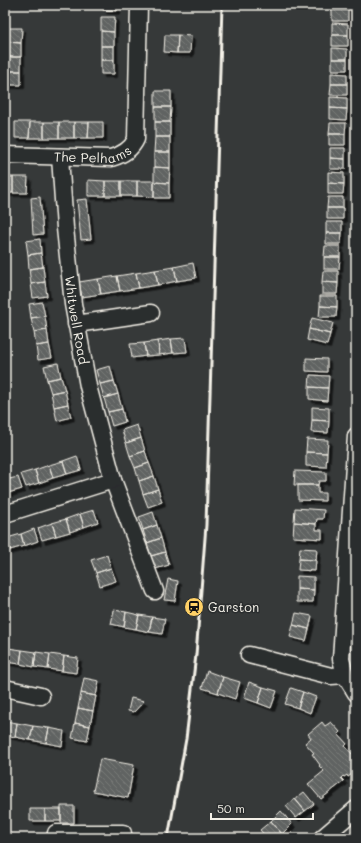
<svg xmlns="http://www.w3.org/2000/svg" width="361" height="843" viewBox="0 0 361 843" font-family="Mali,sans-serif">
	<defs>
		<pattern id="building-back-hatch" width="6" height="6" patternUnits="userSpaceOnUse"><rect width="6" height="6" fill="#616362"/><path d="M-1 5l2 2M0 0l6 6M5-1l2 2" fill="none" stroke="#787a78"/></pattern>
		<filter id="shadow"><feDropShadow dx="3.5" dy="3.5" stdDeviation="0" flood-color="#0009"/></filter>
	</defs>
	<rect width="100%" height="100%" fill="#363939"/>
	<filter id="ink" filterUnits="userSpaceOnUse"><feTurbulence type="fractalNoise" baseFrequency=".025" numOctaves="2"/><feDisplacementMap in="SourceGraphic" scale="8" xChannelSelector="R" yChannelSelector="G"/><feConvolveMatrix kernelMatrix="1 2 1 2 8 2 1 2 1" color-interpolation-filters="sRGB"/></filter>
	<g filter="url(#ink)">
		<path fill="url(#building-back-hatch)" stroke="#f4f1e8" filter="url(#shadow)" d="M 103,5 L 117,5 L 117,11 L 103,10 Z
			M 332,5 L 348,5 L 348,10 L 332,10 Z
			M 332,10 L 348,10 L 348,21 L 332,21 Z
			M 101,17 L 115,17 L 114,32 L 101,31 Z
			M 332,23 L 348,24 L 348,35 L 332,35 Z
			M 6,28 L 22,28 L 21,43 L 6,42 Z
			M 101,31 L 114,32 L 114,46 L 101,46 Z
			M 165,35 L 178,35 L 177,53 L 164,52 Z
			M 178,35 L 191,36 L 190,53 L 177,53 Z
			M 332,35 L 348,35 L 348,46 L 332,46 Z
			M 6,42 L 21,43 L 21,57 L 6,57 Z
			M 101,46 L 114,46 L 114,60 L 101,60 Z
			M 332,48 L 347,49 L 347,59 L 332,59 Z
			M 6,57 L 21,57 L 21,71 L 5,71 Z
			M 332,59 L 347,59 L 347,70 L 332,70 Z
			M 101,60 L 114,60 L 114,74 L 101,74 Z
			M 5,71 L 21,71 L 21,85 L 5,85 Z
			M 331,73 L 347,74 L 347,84 L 331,84 Z
			M 331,84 L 347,84 L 347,95 L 330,95 Z
			M 155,91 L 171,91 L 171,107 L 155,107 Z
			M 330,97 L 347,98 L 347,109 L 330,108 Z
			M 155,107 L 171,107 L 170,122 L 155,122 Z
			M 330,108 L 347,109 L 346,120 L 330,119 Z
			M 15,122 L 30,122 L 29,138 L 15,138 Z
			M 30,122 L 44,122 L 44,138 L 29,138 Z
			M 44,122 L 59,122 L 59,138 L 44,138 Z
			M 59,122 L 74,122 L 74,138 L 59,138 Z
			M 74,122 L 89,122 L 88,138 L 74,138 Z
			M 89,122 L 103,122 L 103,138 L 88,138 Z
			M 155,122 L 170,122 L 170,137 L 155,137 Z
			M 330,123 L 346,123 L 345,134 L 329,134 Z
			M 329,134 L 345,134 L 345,145 L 329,145 Z
			M 155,137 L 170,137 L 170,152 L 154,152 Z
			M 330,148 L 345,148 L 345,159 L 330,158 Z
			M 154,152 L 170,152 L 170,168 L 154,167 Z
			M 330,158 L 345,159 L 345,169 L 330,169 Z
			M 154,167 L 170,168 L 169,183 L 154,182 Z
			M 328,172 L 344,173 L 344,184 L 328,183 Z
			M 5,177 L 13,177 L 13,193 L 5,193 Z
			M 13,177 L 28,177 L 27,193 L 13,193 Z
			M 88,180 L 105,181 L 105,196 L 88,196 Z
			M 105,181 L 121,181 L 121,196 L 105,196 Z
			M 121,181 L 137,181 L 137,196 L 121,196 Z
			M 137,181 L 154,181 L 154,197 L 137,196 Z
			M 154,182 L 169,183 L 169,198 L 154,198 Z
			M 328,183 L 344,184 L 343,194 L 328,194 Z
			M 40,197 L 43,234 L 33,235 L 31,198 Z
			M 328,197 L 343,197 L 343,208 L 327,208 Z
			M 87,199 L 91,239 L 81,240 L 77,200 Z
			M 327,208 L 343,208 L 343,219 L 327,219 Z
			M 326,222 L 342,222 L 342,233 L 326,233 Z
			M 326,233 L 342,233 L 341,244 L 326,244 Z
			M 40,239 L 41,253 L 28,255 L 26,241 Z
			M 325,246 L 340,246 L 340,257 L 324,257 Z
			M 41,253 L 43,267 L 29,269 L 28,255 Z
			M 324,257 L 340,257 L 339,269 L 324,269 Z
			M 193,263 L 196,278 L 177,281 L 174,267 Z
			M 43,267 L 45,282 L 31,284 L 29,269 Z
			M 174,267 L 177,281 L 158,285 L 155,270 Z
			M 155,270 L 158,285 L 139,288 L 136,273 Z
			M 323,271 L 338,271 L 338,283 L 322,282 Z
			M 136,273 L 139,288 L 120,291 L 117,276 Z
			M 117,276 L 120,291 L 101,294 L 98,279 Z
			M 98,279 L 101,294 L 82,297 L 79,282 Z
			M 45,282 L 47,296 L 33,298 L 31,284 Z
			M 322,282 L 338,283 L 337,294 L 322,294 Z
			M 320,296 L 337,296 L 337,307 L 320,306 Z
			M 42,302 L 45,316 L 31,318 L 29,304 Z
			M 320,306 L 337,307 L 336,317 L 319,317 Z
			M 45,316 L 47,330 L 34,332 L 31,318 Z
			M 312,318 L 333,323 L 330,334 L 309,329 Z
			M 309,329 L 330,334 L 327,345 L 307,340 Z
			M 47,330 L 49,344 L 36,346 L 34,332 Z
			M 185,338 L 187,352 L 173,353 L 171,339 Z
			M 171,339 L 173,353 L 159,355 L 158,341 Z
			M 158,341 L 159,355 L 146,356 L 144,343 Z
			M 144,343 L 146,356 L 132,358 L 130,344 Z
			M 49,344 L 52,358 L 38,360 L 36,346 Z
			M 306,358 L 327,359 L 327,372 L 306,371 Z
			M 58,363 L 61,377 L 47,380 L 44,366 Z
			M 110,366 L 114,381 L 100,384 L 96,370 Z
			M 310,375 L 329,376 L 328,388 L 309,387 Z
			M 61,377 L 65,390 L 51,393 L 47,380 Z
			M 114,381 L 118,394 L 104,398 L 100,384 Z
			M 309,387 L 328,388 L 327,401 L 309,399 Z
			M 65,390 L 68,404 L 54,407 L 51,393 Z
			M 118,394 L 122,409 L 108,412 L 104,398 Z
			M 68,404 L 71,417 L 57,421 L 54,407 Z
			M 312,407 L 329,408 L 329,421 L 312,420 Z
			M 122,409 L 125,422 L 112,426 L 108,412 Z
			M 312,420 L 329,421 L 328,433 L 311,432 Z
			M 137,425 L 141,438 L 126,443 L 122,430 Z
			M 141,438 L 145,451 L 130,456 L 126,443 Z
			M 307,439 L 328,440 L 327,453 L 306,452 Z
			M 145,451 L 149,463 L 135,468 L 130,456 Z
			M 306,452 L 327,453 L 326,467 L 306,466 Z
			M 77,456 L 81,470 L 67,474 L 63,461 Z
			M 63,461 L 67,474 L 53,478 L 49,465 Z
			M 149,463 L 154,476 L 139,481 L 135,468 Z
			M 49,465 L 53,478 L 39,483 L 35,470 Z
			M 35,470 L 39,483 L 26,487 L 21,474 Z
			M 295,471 L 326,472 L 326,481 L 319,481 L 318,485 L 294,485 Z
			M 154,476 L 158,489 L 143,494 L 139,481 Z
			M 18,477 L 22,489 L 8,493 L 5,480 Z
			M 298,485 L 318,485 L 318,493 L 325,493 L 325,501 L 298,500 Z
			M 158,489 L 162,502 L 148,507 L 143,494 Z
			M 295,508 L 324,510 L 323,519 L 317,519 L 316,524 L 294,522 Z
			M 94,510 L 98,522 L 84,527 L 80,514 Z
			M 153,512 L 157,525 L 143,530 L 139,517 Z
			M 80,514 L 84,527 L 70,532 L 66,519 Z
			M 66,519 L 70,532 L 56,536 L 52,523 Z
			M 294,522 L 316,524 L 316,530 L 322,530 L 322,539 L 293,537 Z
			M 52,523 L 56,536 L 42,540 L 38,528 Z
			M 157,525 L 161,538 L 147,543 L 143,530 Z
			M 34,529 L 38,541 L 24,546 L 21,534 Z
			M 21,534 L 24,546 L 10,550 L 7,538 Z
			M 7,538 L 10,550 L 5,552 L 5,539 Z
			M 161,538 L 165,552 L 151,556 L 147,543 Z
			M 300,548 L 317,549 L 316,560 L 299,559 Z
			M 165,552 L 169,565 L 155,569 L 151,556 Z
			M 107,555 L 111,568 L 96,573 L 91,560 Z
			M 299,559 L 316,560 L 315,571 L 298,570 Z
			M 111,568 L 116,581 L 100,586 L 96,573 Z
			M 297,576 L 314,577 L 314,590 L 297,589 Z
			M 168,579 L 178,581 L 175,601 L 164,600 Z
			M 297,589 L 314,590 L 313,602 L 297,602 Z
			M 114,610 L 126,612 L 124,627 L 111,624 Z
			M 126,612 L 139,615 L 136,629 L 124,627 Z
			M 296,613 L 312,616 L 309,629 L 293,625 Z
			M 139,615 L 152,617 L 149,632 L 136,629 Z
			M 152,617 L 165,619 L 162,634 L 149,632 Z
			M 293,625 L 309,629 L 306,641 L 290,637 Z
			M 5,647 L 8,648 L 6,662 L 5,662 Z
			M 8,648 L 22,650 L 20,664 L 6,662 Z
			M 22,650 L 36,652 L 34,667 L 20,664 Z
			M 36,652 L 50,654 L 48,669 L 34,667 Z
			M 50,654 L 64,656 L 62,671 L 48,669 Z
			M 64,656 L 78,658 L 76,673 L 62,671 Z
			M 207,671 L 223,677 L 218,693 L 202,688 Z
			M 223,677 L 240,682 L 235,699 L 218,693 Z
			M 84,678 L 99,681 L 96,696 L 81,693 Z
			M 249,682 L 263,687 L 258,703 L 244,698 Z
			M 263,687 L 277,691 L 271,708 L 258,703 Z
			M 291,688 L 303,692 L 298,708 L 285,704 Z
			M 303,692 L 316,697 L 310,713 L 298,708 Z
			M 81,693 L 96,696 L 93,711 L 78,708 Z
			M 131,698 L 144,701 L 134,712 L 128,711 Z
			M 78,708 L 93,711 L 90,726 L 75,723 Z
			M 5,721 L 17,723 L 15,737 L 5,735 Z
			M 322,722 L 325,726 L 331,722 L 340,732 L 338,734 L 347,744 L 345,746 L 354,756 L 352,757 L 356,762 L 356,771 L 348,777 L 347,775 L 344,777 L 343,776 L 341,778 L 344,781 L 321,799 L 308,784 L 324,771 L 319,766 L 320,765 L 312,754 L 314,753 L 305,743 L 311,738 L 308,734 Z
			M 17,723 L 33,726 L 30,740 L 15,737 Z
			M 75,723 L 90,726 L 87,741 L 72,738 Z
			M 33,726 L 49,728 L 46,743 L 30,740 Z
			M 49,728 L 64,731 L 62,746 L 46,743 Z
			M 100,759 L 134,765 L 128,798 L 93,791 Z
			M 304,792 L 314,804 L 305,811 L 295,799 Z
			M 295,799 L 305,811 L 296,818 L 286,806 Z
			M 61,806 L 74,806 L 74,823 L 61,823 Z
			M 30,809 L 45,809 L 45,821 L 30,821 Z
			M 45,809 L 61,809 L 61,821 L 45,821 Z
			M 281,811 L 292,824 L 282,834 L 271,821 Z
			M 271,821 L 282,834 L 277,838 L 267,838 L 260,830 Z"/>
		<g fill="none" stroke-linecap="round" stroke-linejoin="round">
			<g stroke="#f4f1e8" stroke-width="19">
				<g id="street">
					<path id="s1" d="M 5,155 L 111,158 C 122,155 131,150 136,139 L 139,5"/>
					<path id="s2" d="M 60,157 L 65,228 L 73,304 L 88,386 L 113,480 L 155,591"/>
					<path d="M 76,324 L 151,313"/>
					<path d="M 356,436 L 341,659 L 345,675 L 356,693"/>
					<path d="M 5,514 L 113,480"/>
					<path d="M 249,655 L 331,676 L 345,675"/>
					<path d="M 5,688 L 41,696"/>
					<path d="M 55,838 L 56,833 L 123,833"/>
					<path d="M 322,838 L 356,809"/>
				</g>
			</g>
			<use href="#street" stroke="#2a2d2e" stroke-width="16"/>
			<path stroke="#f4f1e8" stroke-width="3" d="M 168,838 L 186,739 L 196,655 L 206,525 L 222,5"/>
		</g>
	</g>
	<defs>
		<g id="station-disc" transform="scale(1)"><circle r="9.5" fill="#ffd166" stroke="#2a2d2e"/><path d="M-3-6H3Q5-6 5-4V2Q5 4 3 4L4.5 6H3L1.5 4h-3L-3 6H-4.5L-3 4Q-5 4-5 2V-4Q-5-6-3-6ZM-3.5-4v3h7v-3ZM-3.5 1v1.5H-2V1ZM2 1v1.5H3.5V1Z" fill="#111"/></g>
	</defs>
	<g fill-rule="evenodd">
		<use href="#station-disc" x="194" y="607"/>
	</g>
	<g text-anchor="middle" stroke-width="3" stroke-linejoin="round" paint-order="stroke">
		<g font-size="13" fill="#f4f1e8" stroke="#2a2d2e">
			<text dy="5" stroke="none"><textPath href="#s1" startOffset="88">The Pelhams</textPath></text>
			<text dy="5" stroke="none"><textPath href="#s2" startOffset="164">Whitwell Road</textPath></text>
		</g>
		<g font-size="13" fill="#f4f1e8" stroke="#2a2d2e" text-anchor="start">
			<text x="208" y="612">Garston</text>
		</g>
	</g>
	<rect width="361" height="843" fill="none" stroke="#2a2d2e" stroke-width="20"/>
	<rect x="10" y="10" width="341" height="823" fill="none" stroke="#f4f1e8" stroke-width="1.5" filter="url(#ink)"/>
	<path d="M211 813v6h102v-6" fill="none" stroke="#f4f1e8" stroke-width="2"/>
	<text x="217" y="813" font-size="12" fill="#f4f1e8" stroke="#2a2d2e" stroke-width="3" paint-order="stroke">50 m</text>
</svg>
